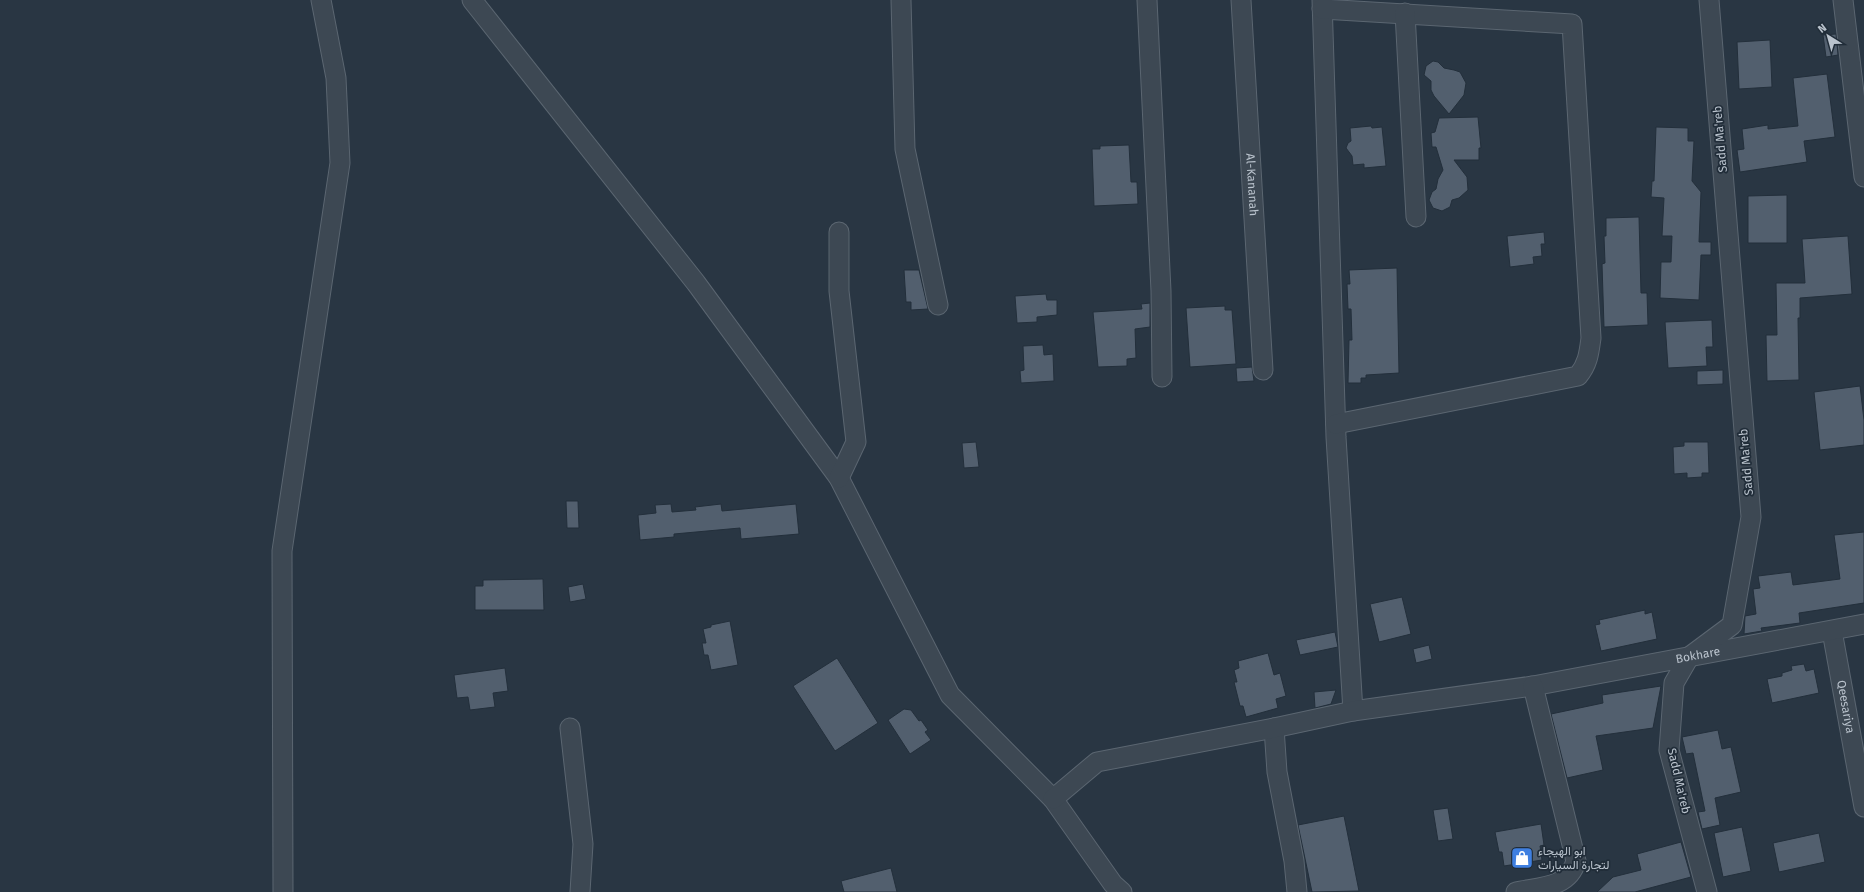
<svg xmlns="http://www.w3.org/2000/svg" width="1864" height="892" viewBox="0 0 1864 892" font-family="'Fira Sans',Vazirmatn,sans-serif">
	<rect width="100%" height="100%" fill="#293643"/>
	<path fill="#525f6e" stroke="#232f3b" d="M 1836,34 L 1838,55 L 1826,57 L 1823,35 Z
		M 1770,40 L 1772,87 L 1739,89 L 1737,42 Z
		M 1433,61 L 1438,62 L 1444,68 L 1454,70 L 1460,72 L 1466,83 L 1464,95 L 1449,114 L 1434,96 L 1431,90 L 1431,81 L 1424,75 L 1426,66 Z
		M 1827,74 L 1835,137 L 1804,141 L 1807,162 L 1740,172 L 1737,150 L 1744,149 L 1742,129 L 1768,125 L 1768,129 L 1798,126 L 1793,78 Z
		M 1478,117 L 1481,148 L 1479,148 L 1479,160 L 1454,160 L 1467,177 L 1468,190 L 1459,198 L 1452,200 L 1450,207 L 1442,211 L 1433,208 L 1429,200 L 1432,192 L 1436,189 L 1438,179 L 1443,170 L 1436,147 L 1432,147 L 1431,133 L 1435,132 L 1439,118 Z
		M 1371,126 L 1372,128 L 1382,127 L 1386,166 L 1364,168 L 1364,164 L 1353,165 L 1352,156 L 1346,148 L 1348,143 L 1351,141 L 1350,128 Z
		M 1656,127 L 1688,128 L 1688,141 L 1694,141 L 1692,181 L 1701,192 L 1699,242 L 1711,242 L 1711,255 L 1701,255 L 1699,300 L 1660,298 L 1661,262 L 1671,262 L 1672,236 L 1662,236 L 1664,198 L 1651,197 L 1652,181 L 1654,181 Z
		M 1129,145 L 1131,182 L 1137,182 L 1138,204 L 1094,206 L 1092,149 L 1100,149 L 1100,146 Z
		M 1787,195 L 1787,243 L 1748,243 L 1748,196 Z
		M 1639,217 L 1641,293 L 1647,293 L 1648,325 L 1604,327 L 1602,264 L 1605,263 L 1604,236 L 1606,236 L 1606,218 Z
		M 1544,232 L 1545,244 L 1541,244 L 1542,256 L 1533,257 L 1534,264 L 1510,267 L 1507,236 Z
		M 1848,236 L 1852,294 L 1800,298 L 1800,318 L 1798,318 L 1799,380 L 1767,381 L 1766,335 L 1777,335 L 1776,283 L 1805,283 L 1802,239 Z
		M 1397,268 L 1399,373 L 1366,375 L 1366,378 L 1361,378 L 1361,383 L 1348,383 L 1349,340 L 1352,340 L 1351,309 L 1348,309 L 1347,284 L 1350,284 L 1349,270 Z
		M 904,270 L 919,270 L 928,309 L 911,310 L 911,302 L 906,302 Z
		M 1046,294 L 1047,300 L 1057,300 L 1057,315 L 1037,317 L 1037,322 L 1017,323 L 1015,296 Z
		M 1150,303 L 1150,327 L 1135,329 L 1136,358 L 1127,359 L 1127,366 L 1098,367 L 1093,312 L 1142,309 L 1141,304 Z
		M 1225,306 L 1225,310 L 1232,310 L 1236,364 L 1190,367 L 1186,308 Z
		M 1712,320 L 1713,347 L 1706,347 L 1707,366 L 1668,368 L 1665,322 Z
		M 1043,345 L 1044,355 L 1053,354 L 1054,381 L 1021,383 L 1020,371 L 1024,370 L 1023,346 Z
		M 1252,367 L 1254,381 L 1237,382 L 1236,368 Z
		M 1723,370 L 1723,384 L 1697,385 L 1697,371 Z
		M 1860,386 L 1864,420 L 1864,445 L 1820,450 L 1814,392 Z
		M 976,442 L 979,467 L 964,468 L 962,443 Z
		M 1684,442 L 1708,442 L 1709,473 L 1702,473 L 1702,477 L 1687,478 L 1687,473 L 1674,474 L 1673,447 L 1684,446 Z
		M 566,501 L 578,501 L 579,528 L 567,528 Z
		M 671,504 L 672,512 L 696,510 L 695,507 L 721,504 L 722,511 L 796,504 L 799,534 L 741,539 L 740,528 L 674,534 L 674,537 L 640,540 L 638,515 L 656,513 L 655,505 Z
		M 1864,532 L 1864,603 L 1799,613 L 1800,623 L 1761,628 L 1762,631 L 1744,634 L 1745,616 L 1756,614 L 1753,589 L 1760,588 L 1758,576 L 1791,572 L 1793,585 L 1840,579 L 1834,535 Z
		M 543,579 L 544,610 L 475,610 L 475,586 L 483,586 L 483,580 Z
		M 583,584 L 586,599 L 570,602 L 568,587 Z
		M 1402,597 L 1411,634 L 1379,642 L 1370,604 Z
		M 1645,610 L 1645,614 L 1652,612 L 1657,639 L 1601,651 L 1595,625 L 1600,624 L 1599,620 Z
		M 730,621 L 738,665 L 711,670 L 708,655 L 704,655 L 702,643 L 706,643 L 703,629 L 711,627 L 711,625 Z
		M 1335,632 L 1338,647 L 1300,655 L 1296,640 Z
		M 1429,645 L 1432,659 L 1416,663 L 1413,649 Z
		M 1268,653 L 1274,675 L 1280,673 L 1286,696 L 1276,699 L 1278,708 L 1246,717 L 1243,706 L 1240,706 L 1234,682 L 1237,682 L 1234,670 L 1239,668 L 1238,661 Z
		M 837,658 L 878,723 L 835,751 L 793,686 Z
		M 1804,664 L 1806,671 L 1814,669 L 1819,693 L 1772,703 L 1767,679 L 1782,676 L 1782,673 L 1792,670 L 1791,666 Z
		M 505,668 L 508,691 L 493,693 L 495,707 L 470,710 L 468,697 L 457,698 L 454,675 Z
		M 1661,686 L 1653,728 L 1596,736 L 1603,770 L 1567,778 L 1551,714 L 1603,703 L 1602,695 Z
		M 1336,690 L 1331,704 L 1315,708 L 1314,692 Z
		M 904,709 L 911,710 L 919,721 L 921,720 L 928,730 L 925,732 L 931,740 L 910,754 L 888,720 Z
		M 1718,730 L 1722,749 L 1731,747 L 1741,792 L 1715,798 L 1720,825 L 1702,829 L 1698,812 L 1705,811 L 1693,753 L 1686,754 L 1682,737 Z
		M 1448,808 L 1453,839 L 1438,841 L 1433,810 Z
		M 1344,816 L 1359,891 L 1312,892 L 1298,825 Z
		M 1541,824 L 1544,845 L 1540,846 L 1542,860 L 1504,866 L 1502,852 L 1499,852 L 1495,832 Z
		M 1742,827 L 1751,871 L 1723,877 L 1714,833 Z
		M 1819,833 L 1825,862 L 1779,872 L 1773,843 Z
		M 1681,842 L 1691,877 L 1635,892 L 1597,892 L 1613,877 L 1641,870 L 1637,854 Z
		M 891,868 L 897,892 L 844,892 L 841,881 Z"/>
	<g fill="none" stroke-linecap="round" stroke-linejoin="round">
		<g stroke="#5b6671" stroke-width="21">
			<g id="minor">
				<path d="M 472,0 L 696,283 L 839,478 L 950,695 L 1053,799 L 1113,884 L 1122,892"/>
				<path d="M 901,0 L 905,149 L 938,305"/>
				<path d="M 1147,0 L 1161,291 L 1162,377"/>
				<path id="s1" d="M 1241,0 L 1263,370"/>
				<path d="M 1322,0 L 1336,437 L 1353,711"/>
				<path d="M 1843,0 L 1864,177"/>
				<path d="M 1322,9 L 1572,24 L 1591,338 C 1589,353 1588,364 1578,376 L 1336,424"/>
				<path d="M 1405,13 L 1416,217"/>
				<path d="M 839,232 L 839,291 L 856,442 L 839,478"/>
				<path id="s2" d="M 1832,631 L 1864,807"/>
				<path d="M 570,728 L 583,844 L 580,892"/>
				<path d="M 1274,728 L 1277,772 L 1294,861 L 1297,892"/>
				<path id="s3" d="M 1053,799 L 1097,762 L 1274,728 L 1353,711 L 1533,686 L 1864,624"/>
				<path d="M 283,892 L 282,551 L 340,163 L 336,78 L 321,0"/>
				<path d="M 1516,892 C 1539,887 1569,888 1576,861 L 1533,686"/>
				<path d="M 1707,892 L 1669,750 L 1674,683 L 1689,657 L 1732,625 L 1751,517 L 1709,0"/>
			</g>
		</g>
		<use href="#minor" stroke="#3d4853" stroke-width="19"/>
	</g>
	<defs>
		<g id="shop-square" transform="scale(1.15)"><rect x="-9" y="-9" width="18" height="18" rx="4" fill="#3f7fe0" stroke="#212d39"/><path d="M-5-2.5h2.3a2.7 3.5 0 0 1 5.4 0H5L5.5 6h-11ZM-1.5-2.5h3a1.5 2.3 0 0 0-3 0Z" fill="#fff"/></g>
	</defs>
	<g fill-rule="evenodd">
		<use href="#shop-square" x="1522" y="858"/>
	</g>
	<g text-anchor="middle" stroke-width="3.5" stroke-linejoin="round" paint-order="stroke">
		<g font-size="12" fill="#bac3cd" stroke="#212d39">
			<text transform="translate(1720 139) rotate(-95)" y="4">Sadd Ma'reb</text>
			<text dy="4" stroke="none"><textPath href="#s1" startOffset="185">Al-Kananah</textPath></text>
			<text transform="translate(1746 462) rotate(-95)" y="4">Sadd Ma'reb</text>
			<text dy="4" stroke="none"><textPath href="#s3" startOffset="668">Bokhare</textPath></text>
			<text dy="4" stroke="none"><textPath href="#s2" startOffset="77">Qeesariya</textPath></text>
			<text transform="translate(1679 781) rotate(77)" y="4">Sadd Ma'reb</text>
		</g>
		<g font-size="12" fill="#bac3cd" stroke="#212d39" text-anchor="start">
			<text x="1538" y="855">ابو الهيجاء<tspan x="1538" dy="14">لتجارة السيارات</tspan></text>
		</g>
	</g>
	<g transform="translate(1828 36) rotate(323)" stroke="#212d39" stroke-width="3" paint-order="stroke">
	<path d="M0-3L7 15L0 10L-7 15Z" fill="#bac3cd"/>
	<text y="-6" font-size="11" font-weight="bold" text-anchor="middle" fill="#bac3cd">N</text>
	</g>
</svg>
